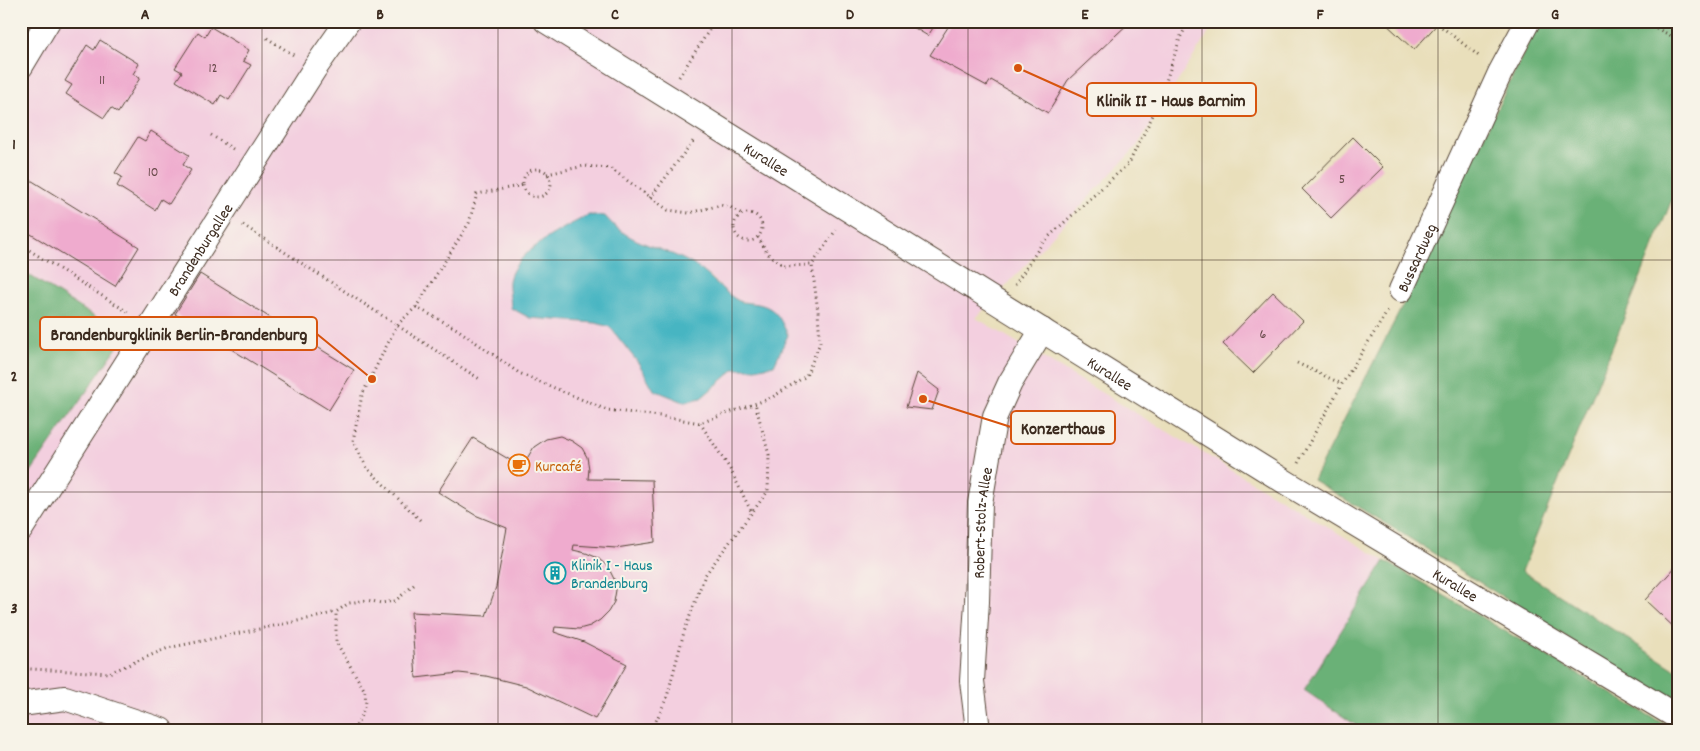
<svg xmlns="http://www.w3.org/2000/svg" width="1700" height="751" viewBox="0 0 1700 751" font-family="Dekko,sans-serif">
	<rect width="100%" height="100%" fill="#f7f3e8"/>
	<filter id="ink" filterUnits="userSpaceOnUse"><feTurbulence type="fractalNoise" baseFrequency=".02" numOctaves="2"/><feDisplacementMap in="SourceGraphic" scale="10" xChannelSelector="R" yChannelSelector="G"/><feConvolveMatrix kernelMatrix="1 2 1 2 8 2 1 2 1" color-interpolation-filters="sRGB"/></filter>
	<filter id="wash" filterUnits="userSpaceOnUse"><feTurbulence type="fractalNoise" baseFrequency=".0096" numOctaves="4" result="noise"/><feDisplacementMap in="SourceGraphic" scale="20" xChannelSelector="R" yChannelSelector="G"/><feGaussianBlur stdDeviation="1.12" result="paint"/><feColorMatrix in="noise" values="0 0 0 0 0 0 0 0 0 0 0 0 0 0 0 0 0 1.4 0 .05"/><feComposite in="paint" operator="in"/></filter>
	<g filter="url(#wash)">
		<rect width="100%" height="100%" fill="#e9dfbb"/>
		<path fill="#f3cfdf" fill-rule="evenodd" d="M 21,21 L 1216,21 L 1137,146 L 976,318 L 1385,561 L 1304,690 L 1363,730 L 21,730 L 21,486 L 125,336 L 21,270 ZM 605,216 L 614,227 L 626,236 L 669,253 L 695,266 L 711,277 L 729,295 L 740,301 L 763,305 L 756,369 L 735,369 L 702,398 L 654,390 L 639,364 L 610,327 L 596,323 L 530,318 L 509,281 L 516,266 L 529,251 L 565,227 Z"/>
		<path fill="#6bb177" stroke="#536e4a" d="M 1539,21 L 1679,21 L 1679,182 L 1522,571 L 1679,672 L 1679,708 L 1398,531 L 1313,480 L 1408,295 Z
			M 21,270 L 125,336 L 21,486 Z
			M 1385,561 L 1674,730 L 1363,730 L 1304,690 Z"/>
		<path fill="#47b5c2" stroke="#417070" d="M 589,215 L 605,216 C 630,247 666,246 697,267 C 711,276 725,294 739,301 C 744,303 752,303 758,304 C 777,308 780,319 788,335 L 774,365 L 756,369 L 735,369 L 701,398 L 684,402 L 654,390 L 639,364 L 610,327 L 596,323 L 530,318 L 511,308 C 511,300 508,289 509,281 C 514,252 565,227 589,215 Z"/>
		<g id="blocks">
			<path fill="#efabce" d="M 903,21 L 937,21 L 928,36 Z
				M 952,21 L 1030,21 L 1035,26 L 1036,25 L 1032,21 L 1131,21 L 1068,80 L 1048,113 L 991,80 L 987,86 L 930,55 Z
				M 1383,21 L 1440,21 L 1414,50 Z
				M 211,27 L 249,50 L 243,61 L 251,65 L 229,100 L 221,95 L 215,105 L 176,81 L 182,72 L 175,68 L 198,32 L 205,37 Z
				M 100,40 L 139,64 L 133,74 L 140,78 L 118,113 L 111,108 L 104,118 L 66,94 L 72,85 L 65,81 L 87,45 L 94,50 Z
				M 151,131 L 189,155 L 183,165 L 191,170 L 169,204 L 161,199 L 155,210 L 117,186 L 122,177 L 115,173 L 138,137 L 145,141 Z
				M 1353,137 L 1383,167 L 1331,218 L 1302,189 Z
				M 21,174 L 139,247 L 115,286 L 21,228 Z
				M 200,274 L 354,370 L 329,410 L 175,314 Z
				M 1273,292 L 1303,321 L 1253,373 L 1223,344 Z
				M 917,373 L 939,390 L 932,410 L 906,407 Z
				M 560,436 L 572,441 L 582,448 L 587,457 L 589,469 L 588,479 L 652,480 L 655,542 L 616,548 L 574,545 L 573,550 L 586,553 L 598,558 L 608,567 L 614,579 L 616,590 L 614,602 L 608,612 L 600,620 L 590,626 L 579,629 L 555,627 L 554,632 L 584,642 L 627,664 L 595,719 L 526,686 L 486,676 L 459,673 L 416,678 L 411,612 L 486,616 L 496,587 L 507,528 L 475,515 L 438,492 L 473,438 L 510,460 L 523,465 L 534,447 L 546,439 Z
				M 1679,563 L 1679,632 L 1645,600 Z"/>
		</g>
	</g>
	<g filter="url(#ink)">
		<use href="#blocks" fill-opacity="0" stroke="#554536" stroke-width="1"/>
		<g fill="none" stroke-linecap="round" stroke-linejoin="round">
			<g stroke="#554536" stroke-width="26">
				<g id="minor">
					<path id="s1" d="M 546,21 L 1287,483 L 1679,718"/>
					<path d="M 21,66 L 48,21"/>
					<path id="s2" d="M 1401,290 L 1500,73 L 1528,21"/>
					<path id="s3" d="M 21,529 L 315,68 L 348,21"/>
					<path d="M 21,704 L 65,698 L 161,730"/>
					<path id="s4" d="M 978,730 L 972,681 L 977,602 L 980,503 L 995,416 L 1010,383 L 1042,330"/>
				</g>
			</g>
			<path stroke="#554536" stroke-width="3" stroke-dasharray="1 4" stroke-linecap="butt" d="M 1643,21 L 1679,40
				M 1438,24 L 1480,57
				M 267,38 L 295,56
				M 679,77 L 715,21
				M 211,135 L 233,149
				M523 183a14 14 0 1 1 28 0a14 14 0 1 1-28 0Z
				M 547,174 L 584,166 L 610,168 L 668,210 L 689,213 L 721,205 L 730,207 L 742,214
				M 650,198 L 694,140
				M734 227a14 14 0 1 1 28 0a14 14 0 1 1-28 0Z
				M 243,225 L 481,380
				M 758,237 L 768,254 L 784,266 L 812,265 L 836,230
				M 21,245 L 131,314
				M 1015,285 L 1043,242 L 1129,163 L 1159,103 L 1180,38 L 1189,21
				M 416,307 L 457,329 L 519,373 L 607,410 L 660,416 L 700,423 L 771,398 L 806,376 L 820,343 L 818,312 L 812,265
				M 1297,363 L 1342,384
				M 700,423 L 730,469 L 752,513
				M 1298,463 L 1342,384 L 1389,309
				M 420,520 L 367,468 L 353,441 L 362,395 L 397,325 L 416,307 L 469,223 L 477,194 L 524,185
				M 21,666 L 30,669 L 109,673 L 168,648 L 317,617 L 336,612
				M 354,730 L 366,705 L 365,691 L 336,642 L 336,612 L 349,603 L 367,600 L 381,603 L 395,601 L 415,584
				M 652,730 L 667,697 L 684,632 L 705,575 L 768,491 L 769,455 L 755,403"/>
			<use href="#minor" stroke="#fff" stroke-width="24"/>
		</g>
	</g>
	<path fill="none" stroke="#3b2a1e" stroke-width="1" stroke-opacity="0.55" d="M 262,21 L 262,730M 498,21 L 498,730M 732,21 L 732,730M 968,21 L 968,730M 1202,21 L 1202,730M 1438,21 L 1438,730M 21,260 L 1679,260M 21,492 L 1679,492"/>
	<defs>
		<g id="cafe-ring" transform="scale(1.125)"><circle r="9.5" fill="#f7f3e8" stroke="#e8710a" stroke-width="1.5"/><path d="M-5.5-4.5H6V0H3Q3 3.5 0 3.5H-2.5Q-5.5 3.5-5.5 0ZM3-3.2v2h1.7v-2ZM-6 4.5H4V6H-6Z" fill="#e8710a"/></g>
		<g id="building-ring" transform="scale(1.125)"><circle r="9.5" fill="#f7f3e8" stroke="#0f9aa8" stroke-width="1.5"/><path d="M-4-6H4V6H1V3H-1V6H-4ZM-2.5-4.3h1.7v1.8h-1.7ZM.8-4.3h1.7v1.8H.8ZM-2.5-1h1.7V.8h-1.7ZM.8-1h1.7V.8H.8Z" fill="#0f9aa8"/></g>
	</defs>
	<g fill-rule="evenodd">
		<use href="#cafe-ring" x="519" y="465"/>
		<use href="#building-ring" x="555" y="573"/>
	</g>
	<g text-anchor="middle" stroke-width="4" stroke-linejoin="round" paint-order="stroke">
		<g font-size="14" fill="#684a4a">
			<text x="213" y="72">12</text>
			<text x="102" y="84">11</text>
			<text x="153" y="176">10</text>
			<text x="1342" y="183">5</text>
			<text x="1263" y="338">6</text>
		</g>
		<g font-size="16" fill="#3b2a1e" stroke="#f7f3e8">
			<text dy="6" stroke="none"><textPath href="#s1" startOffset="260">Kurallee</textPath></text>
			<text dy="6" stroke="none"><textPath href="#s3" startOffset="332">Brandenburgallee</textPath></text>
			<text dy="6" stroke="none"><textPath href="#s2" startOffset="36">Bussardweg</textPath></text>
			<text dy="6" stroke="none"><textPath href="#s1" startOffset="665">Kurallee</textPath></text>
			<text dy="6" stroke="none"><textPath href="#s4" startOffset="208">Robert-Stolz-Allee</textPath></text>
			<text dy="6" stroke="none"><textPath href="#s1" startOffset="1070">Kurallee</textPath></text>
		</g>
		<g font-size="16" fill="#c56008" stroke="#f7f3e8" text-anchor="start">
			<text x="535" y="471">Kurcafé</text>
		</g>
		<g font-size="16" fill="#0d838f" stroke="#f7f3e8" text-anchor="start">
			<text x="571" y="570">Klinik I - Haus<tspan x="571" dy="18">Brandenburg</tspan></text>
		</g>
	</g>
	<path fill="none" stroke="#d7540e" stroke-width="2" d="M1018 68L1087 99M372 379L317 334M923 399L1011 427"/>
	<g fill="#d7540e" stroke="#f7f3e8" stroke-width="2">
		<circle cx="1018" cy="68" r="5"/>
		<circle cx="372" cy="379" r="5"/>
		<circle cx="923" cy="399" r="5"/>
	</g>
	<g fill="#f7f3e8" stroke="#d7540e" stroke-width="2">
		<rect x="1087" y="83" width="169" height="33" rx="5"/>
		<rect x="40" y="317" width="277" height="33" rx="5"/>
		<rect x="1011" y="411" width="104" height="33" rx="5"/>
	</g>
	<g font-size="18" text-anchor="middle" font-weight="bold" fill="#3b2a1e">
		<text x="1171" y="106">Klinik II - Haus Barnim</text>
		<text x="179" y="340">Brandenburgklinik Berlin-Brandenburg</text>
		<text x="1063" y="434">Konzerthaus</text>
	</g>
	<rect width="1700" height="751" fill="none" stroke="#f7f3e8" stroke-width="55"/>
	<rect x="28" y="28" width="1644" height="696" fill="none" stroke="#3b2a1e" stroke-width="2"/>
	<g font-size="16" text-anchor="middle" font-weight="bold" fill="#3b2a1e">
		<text x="145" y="19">A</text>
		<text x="380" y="19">B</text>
		<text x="615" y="19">C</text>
		<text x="850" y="19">D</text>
		<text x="1085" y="19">E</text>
		<text x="1320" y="19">F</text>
		<text x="1555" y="19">G</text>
		<text x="14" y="149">1</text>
		<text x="14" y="381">2</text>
		<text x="14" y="613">3</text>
	</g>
</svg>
